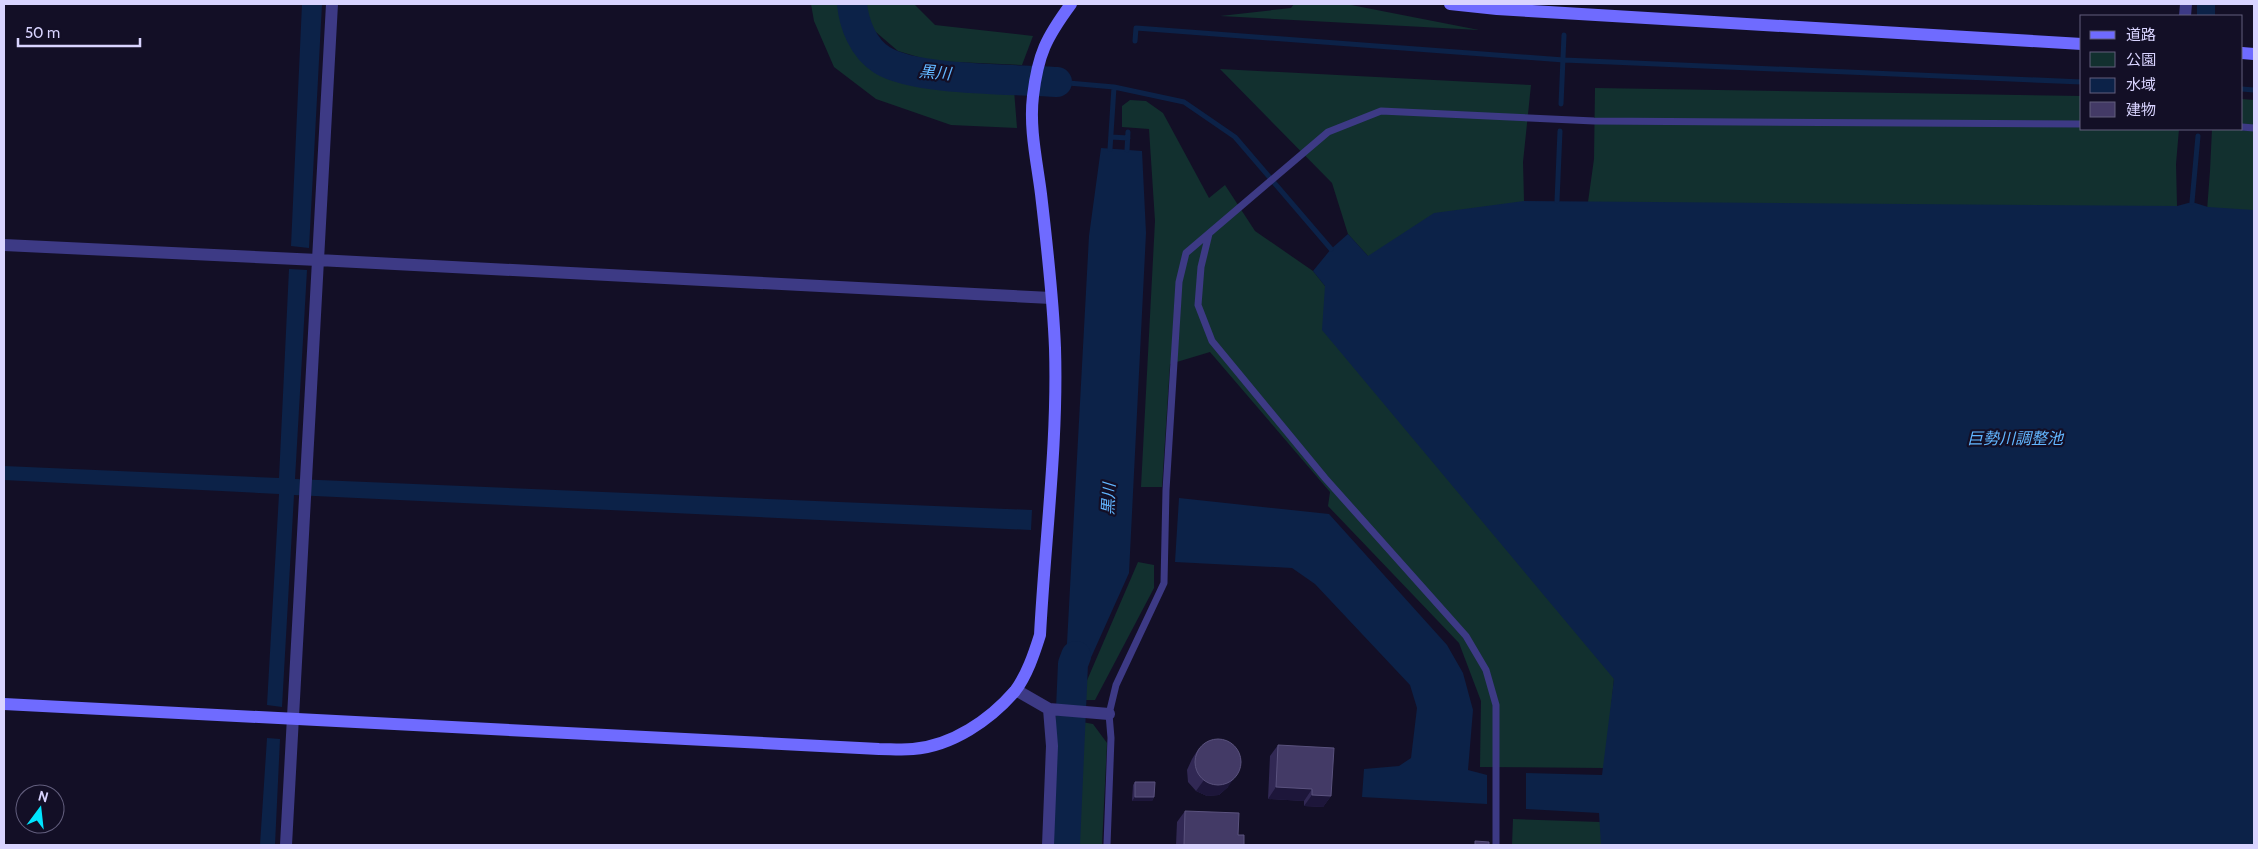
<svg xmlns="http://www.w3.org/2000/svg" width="2258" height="849" viewBox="0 0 2258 849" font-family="Cabin,'Noto Sans JP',sans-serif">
	<rect width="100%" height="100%" fill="#130f26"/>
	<path fill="#12302f" d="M 811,4 L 841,4 L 859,48 L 888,71 L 922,82 L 1014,90 L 1017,128 L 951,125 L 876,99 L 834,67 L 814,21 Z
		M 864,4 L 914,4 L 935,25 L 1033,36 L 1022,65 L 932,61 L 898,51 L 870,27 Z
		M 1294,4 L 1346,4 L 1479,30 L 1220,16 L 1291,8 Z
		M 1220,69 L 1531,85 L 1523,162 L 1524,201 L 1540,260 L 1614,679 L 1605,768 L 1480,767 L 1481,701 L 1459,643 L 1328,506 L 1330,492 L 1210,352 L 1170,364 L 1162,487 L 1141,487 L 1155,221 L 1149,129 L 1122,127 L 1122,106 L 1130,100 L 1146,101 L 1163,113 L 1209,198 L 1225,185 L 1255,231 L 1313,271 L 1325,286 L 1368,256 L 1348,234 L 1332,183 Z
		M 1595,88 L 2082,96 L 2082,129 L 2179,129 L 2176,164 L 2177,206 L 2201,290 L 2210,171 L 2212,129 L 2242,129 L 2242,99 L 2254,100 L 2254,391 L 1573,253 L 1588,202 L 1594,159 Z
		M 1138,562 L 1154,565 L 1154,588 L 1095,700 L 1086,700 L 1085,685 Z
		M 1082,722 L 1093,724 L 1107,743 L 1102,845 L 1078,845 Z
		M 1513,819 L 1601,822 L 1601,845 L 1512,845 Z"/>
	<path fill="#0c2248" d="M 302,4 L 322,4 L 309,248 L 291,246 Z
		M 2197,4 L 2215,4 L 2215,16 L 2197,16 Z
		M 1101,148 L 1142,151 L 1146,233 L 1129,573 L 1080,682 L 1079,696 L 1064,699 L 1089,236 Z
		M 1524,201 L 2177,206 L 2192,202 L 2208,207 L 2254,210 L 2254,845 L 1601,845 L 1599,813 L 1526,809 L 1526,773 L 1602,775 L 1614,679 L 1322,330 L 1325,286 L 1313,271 L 1331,249 L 1348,234 L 1368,256 L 1434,213 Z
		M 289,269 L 307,270 L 295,479 L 1032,510 L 1031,530 L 294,495 L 282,707 L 267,705 L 279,494 L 4,480 L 4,466 L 279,478 Z
		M 1179,498 L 1329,514 L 1447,645 L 1463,673 L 1473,710 L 1468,770 L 1487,775 L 1487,804 L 1362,797 L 1364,769 L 1399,766 L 1411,758 L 1417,708 L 1410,685 L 1315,584 L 1292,568 L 1175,562 Z
		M 267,738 L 280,739 L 275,845 L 260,845 Z"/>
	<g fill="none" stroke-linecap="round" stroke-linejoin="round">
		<path stroke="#0c2248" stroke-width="5" d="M 1135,41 L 1136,28 L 1564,60 L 2082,82
			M 1057,82 L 1114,87 L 1110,149
			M 1114,87 L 1184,102 L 1235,137 L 1331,249
			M 2242,89 L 2254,90
			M 1561,104 L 1564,35
			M 1111,137 L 1128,138
			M 1127,150 L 1128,132
			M 1557,201 L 1560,131
			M 2192,202 L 2198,136"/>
		<path stroke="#0c2248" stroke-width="30" d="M 852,4 C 854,24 863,48 882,60 C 915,81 1014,79 1057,82
			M 1065,845 L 1073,664 L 1076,656"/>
		<path stroke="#3d3a85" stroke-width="7" d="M 2242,127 L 2254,128
			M 1209,234 L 1201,267 L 1198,305 L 1212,341 L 1325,478 L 1466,636 L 1486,670 L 1496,705 L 1496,845
			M 1107,845 L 1111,738 L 1109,714 L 1116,685 L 1164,583 L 1166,490 L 1179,282 L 1186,253 L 1328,132 L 1381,111 L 1594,121 L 2082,124"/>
		<path stroke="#3d3a85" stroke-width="12" d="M 2185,16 L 2186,4
			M 4,245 L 318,260 L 332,4
			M 1016,690 L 1049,709 L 1052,746 L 1048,845
			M 1049,709 L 1109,714
			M 286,845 L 318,260 L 1051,298"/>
		<path stroke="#6f6bff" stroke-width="12" d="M 1450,4 L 1497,9 L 2082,44
			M 2242,53 L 2254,54
			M 4,704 L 879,749 C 890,749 902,750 913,749 C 952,746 990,720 1015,691 C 1027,675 1034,654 1040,635 C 1045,540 1058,443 1055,348 C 1053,297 1047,245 1041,194 C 1037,162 1029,128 1033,96 C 1038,54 1046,38 1071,4"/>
	</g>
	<path fill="#312854" d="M 1278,745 L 1331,796 L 1323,807 L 1304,806 L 1304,801 L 1268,799 L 1270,756 Z
		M 1199,748 L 1228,787 L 1219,795 L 1207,796 L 1196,791 L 1188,782 L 1187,770 L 1192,759 Z
		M 1135,782 L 1154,797 L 1152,801 L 1132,801 L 1133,785 Z
		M 1185,811 L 1238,835 L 1244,845 L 1176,845 L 1177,822 Z"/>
	<path fill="#1d163a" d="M 1236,776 L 1228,787 L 1219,795 L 1207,796 L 1196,791 L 1204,780 Z
		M 1276,787 L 1312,789 L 1304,801 L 1268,799 Z
		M 1312,795 L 1331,796 L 1323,807 L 1304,806 Z
		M 1135,797 L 1154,797 L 1152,801 L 1132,801 Z"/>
	<path fill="#433a66" stroke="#5a527e" d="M1195 762a23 23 0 1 1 46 0a23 23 0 1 1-46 0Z
		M 1278,745 L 1334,748 L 1331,796 L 1312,795 L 1312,789 L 1276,787 Z
		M 1135,782 L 1155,782 L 1154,797 L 1135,797 Z
		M 1185,811 L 1239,813 L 1238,835 L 1244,835 L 1244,845 L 1184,845 Z
		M 1475,841 L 1489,842 L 1489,845 L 1475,845 Z"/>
	<g text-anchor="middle" stroke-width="4.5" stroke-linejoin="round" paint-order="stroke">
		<g font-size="16" font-style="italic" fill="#62b6ff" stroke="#130f26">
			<text transform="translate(935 72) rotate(5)" y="6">黒川</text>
			<text x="2015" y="444">巨勢川調整池</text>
			<text transform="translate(1108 499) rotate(-87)" y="6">黒川</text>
		</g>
	</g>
	<rect width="2258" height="849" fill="none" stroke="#d9d4ff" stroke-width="10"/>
	<rect x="2080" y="15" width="162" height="115" fill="#130f26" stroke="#625e7d"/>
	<rect x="2090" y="31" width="25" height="8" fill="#6f6bff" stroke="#625e7d"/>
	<text x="2126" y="40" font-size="15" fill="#d9d4ff">道路</text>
	<rect x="2090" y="52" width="25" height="15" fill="#12302f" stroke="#625e7d"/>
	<text x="2126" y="65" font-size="15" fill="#d9d4ff">公園</text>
	<rect x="2090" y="78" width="25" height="15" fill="#0c2248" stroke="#625e7d"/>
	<text x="2126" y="90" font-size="15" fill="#d9d4ff">水域</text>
	<rect x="2090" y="102" width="25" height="15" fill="#433a66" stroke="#625e7d"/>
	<text x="2126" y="115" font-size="15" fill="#d9d4ff">建物</text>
	<g transform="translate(40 809) rotate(15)"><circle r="24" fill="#130f26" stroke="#625e7d"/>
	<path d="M0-4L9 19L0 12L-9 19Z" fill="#00e5ff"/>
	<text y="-8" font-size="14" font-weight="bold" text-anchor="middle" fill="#d9d4ff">N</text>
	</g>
	<path d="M18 38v8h122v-8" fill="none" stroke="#d9d4ff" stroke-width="2.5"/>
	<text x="25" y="38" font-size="15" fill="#d9d4ff" stroke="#130f26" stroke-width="4" paint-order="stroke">50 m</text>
</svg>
